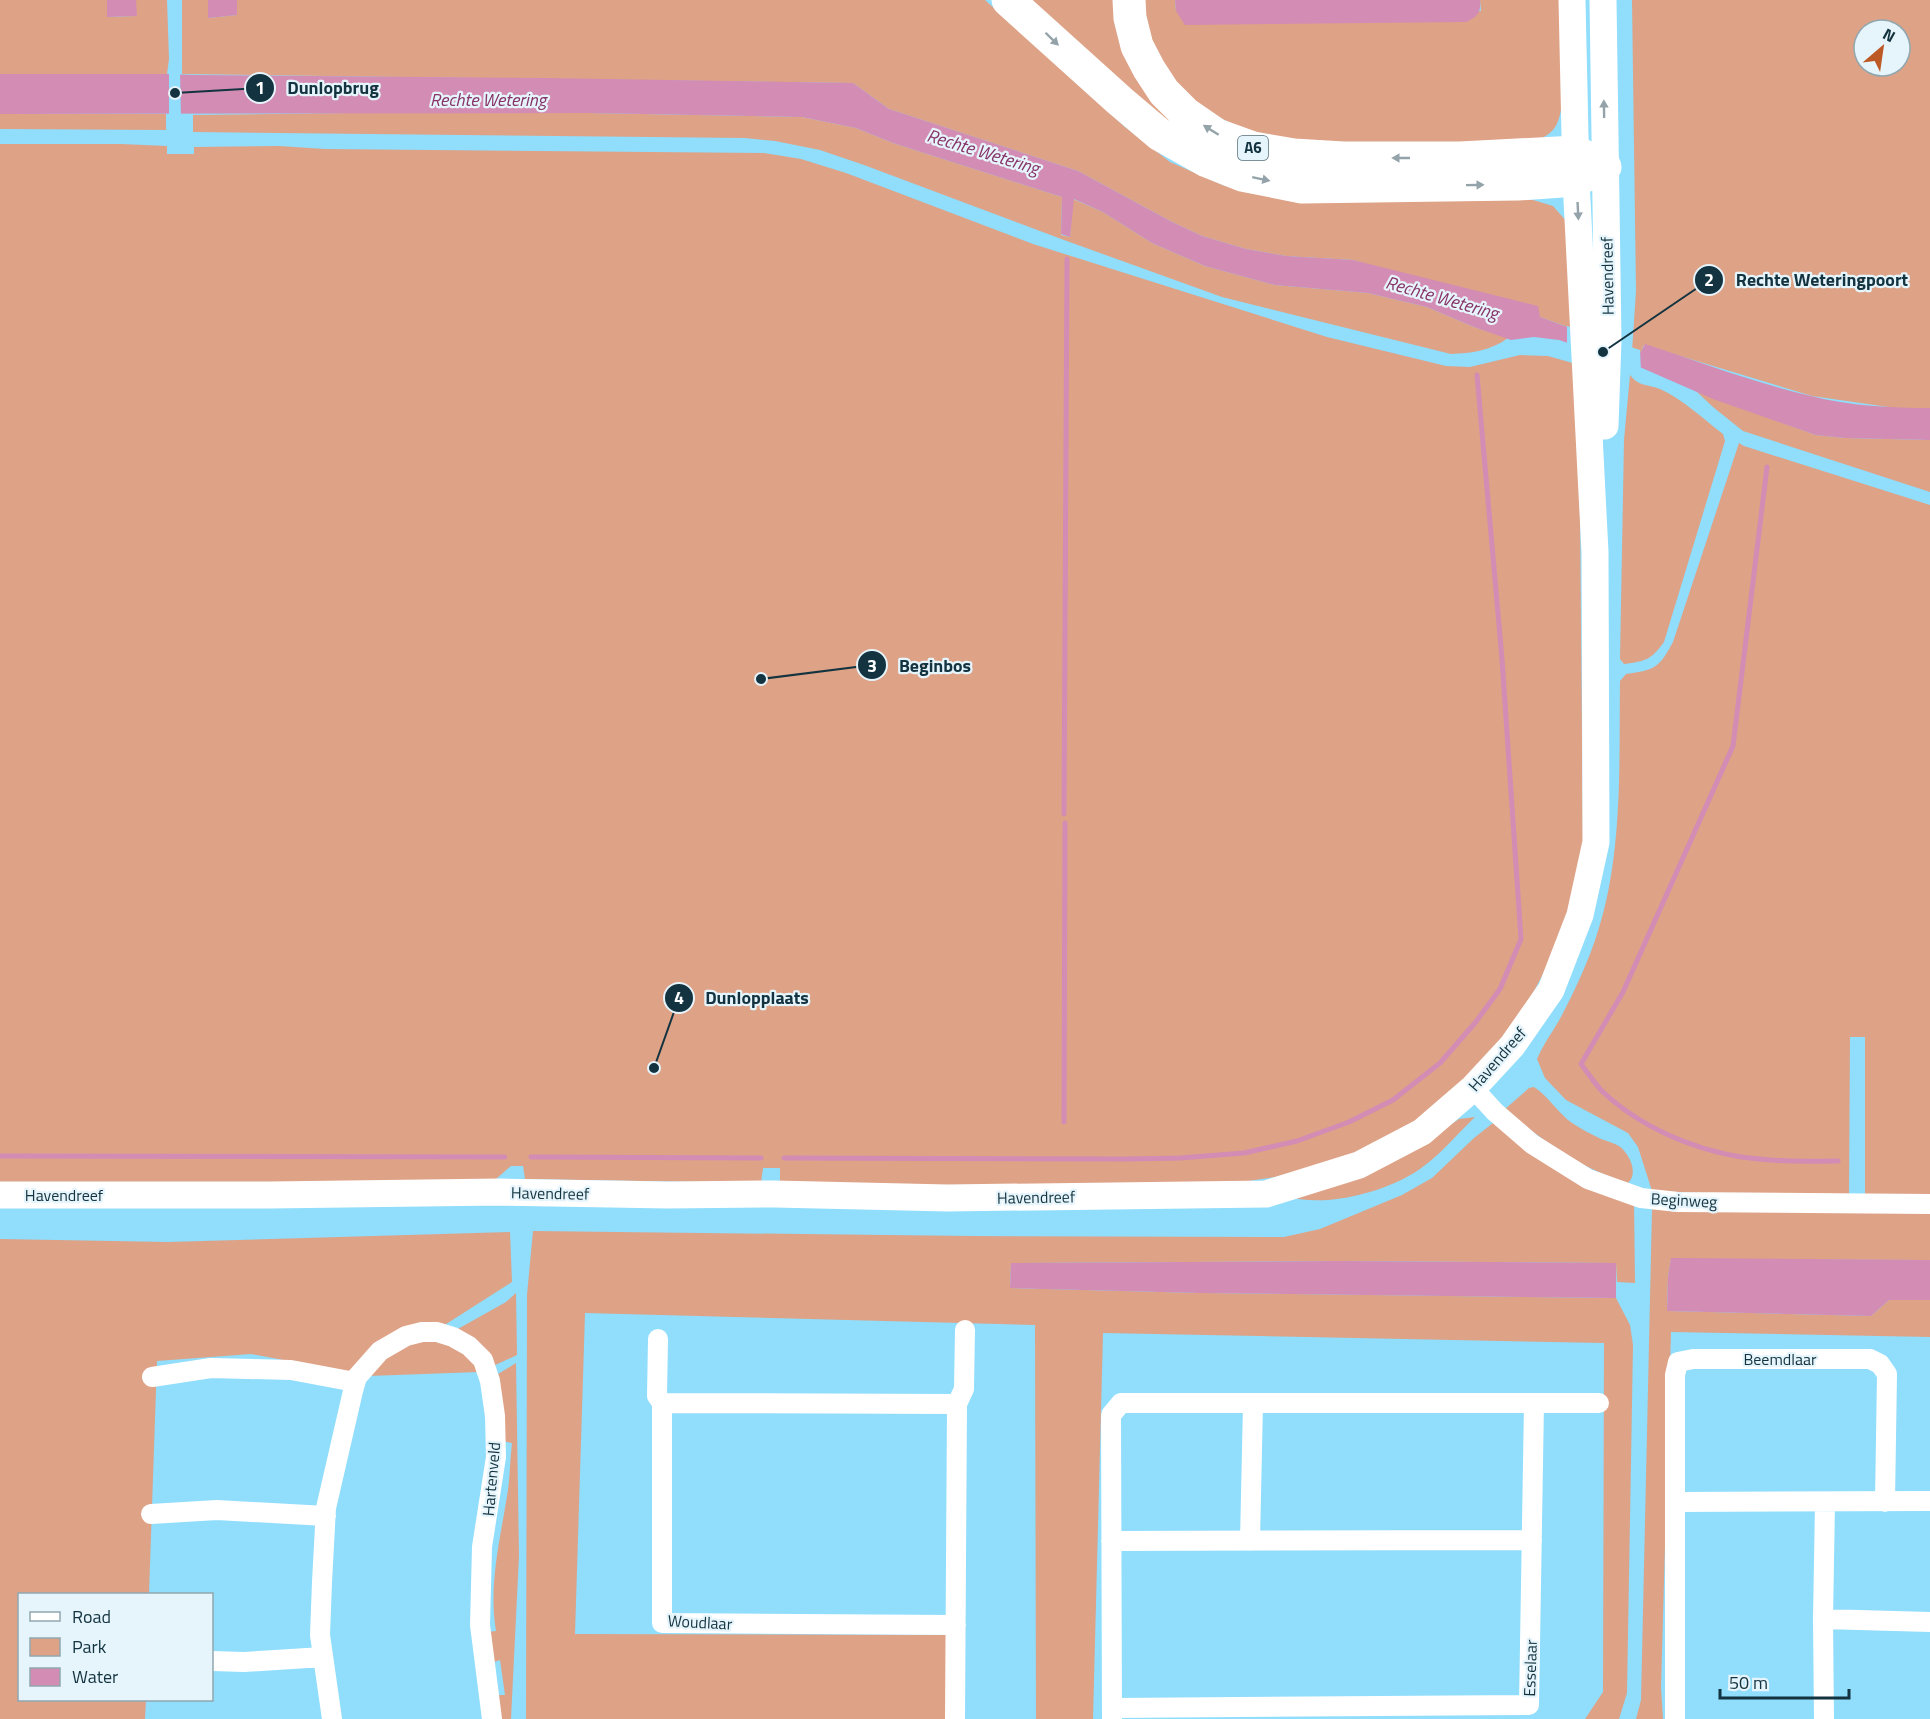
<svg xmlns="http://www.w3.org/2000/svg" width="1930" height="1719" viewBox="0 0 1930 1719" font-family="'Titillium Web',sans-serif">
	<rect width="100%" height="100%" fill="#90ddfc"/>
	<path fill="#dea286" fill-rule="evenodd" d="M 0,0 L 107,0 L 108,17 L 136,16 L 136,0 L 167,0 L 169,59 L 167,74 L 0,74 Z
		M 182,0 L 208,0 L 208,18 L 237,15 L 237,0 L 985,0 L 1125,127 L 1170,162 L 1225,186 L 1481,200 L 1533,200 L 1553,206 L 1567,222 L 1576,330 L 1540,317 L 1353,260 L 1286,256 L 1246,249 L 1202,236 L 1172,222 L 1078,171 L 889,109 L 853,83 L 182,74 Z
		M 1017,0 L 1122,0 L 1181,118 L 1174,130 Z
		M 1143,0 L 1175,0 L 1176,11 L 1481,11 L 1480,0 L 1560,0 L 1562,102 C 1559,130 1552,135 1527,144 C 1478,143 1429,143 1380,142 C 1294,142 1208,143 1159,57 C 1150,40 1147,19 1143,0 Z
		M 1632,0 L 1930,0 L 1930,408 L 1895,408 L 1812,396 L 1644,345 L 1641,352 L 1632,351 L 1636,291 ZM 1864,30 L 1900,30 L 1900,66 L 1864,66 Z
		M 351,113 L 588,113 L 802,117 L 856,128 L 893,143 L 1062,197 L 1061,235 L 1070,237 L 1073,199 L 1103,212 L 1152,243 L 1205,266 L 1275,285 L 1368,293 L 1427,307 L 1474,327 L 1508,338 C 1490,351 1472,353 1451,354 L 1222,297 L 1064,240 L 864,165 L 820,150 L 775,141 L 745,138 L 193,132 L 193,115 Z
		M 0,114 L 166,114 L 166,130 L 0,129 Z
		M 0,144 L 121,144 L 167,146 L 167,154 L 194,154 L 194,147 L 279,146 L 325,149 L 764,153 L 801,159 L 846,173 L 1033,244 L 1327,337 L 1446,366 L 1470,367 L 1520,355 L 1548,356 L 1576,364 L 1579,408 L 1583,844 L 1569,914 L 1559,944 L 1519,1019 L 1488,1059 L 1426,1115 L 1345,1159 L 1275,1177 L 1234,1183 L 780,1186 L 780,1168 L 763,1168 L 761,1183 L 525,1179 L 523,1166 L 511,1166 L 496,1179 L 419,1183 L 0,1184 Z
		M 1630,375 C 1639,387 1648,384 1660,389 C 1683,399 1703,419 1723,434 L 1725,441 L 1664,642 C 1651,660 1646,661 1624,664 L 1620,659 L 1624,440 Z
		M 1697,392 L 1816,435 L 1845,438 L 1930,440 L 1930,492 L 1743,431 L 1713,407 Z
		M 1739,443 L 1744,446 L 1930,505 L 1930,1197 L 1865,1195 L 1865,1037 L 1850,1037 L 1849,1195 L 1754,1195 L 1652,1191 L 1638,1147 L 1628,1133 L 1566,1100 L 1545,1078 L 1537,1059 C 1544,1043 1554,1030 1562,1015 C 1575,990 1590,958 1598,931 C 1623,853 1619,763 1620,681 L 1626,674 C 1655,670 1659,668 1673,642 Z
		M 1534,1087 C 1546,1094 1559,1114 1572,1123 C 1581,1129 1591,1134 1601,1139 C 1607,1141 1614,1143 1619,1146 C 1629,1153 1639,1173 1628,1183 C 1580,1168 1544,1142 1505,1109 L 1529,1088 Z
		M 1475,1117 C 1458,1133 1443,1152 1424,1166 C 1392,1191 1325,1209 1286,1196 L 1429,1140 L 1459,1119 Z
		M 1493,1123 L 1634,1201 L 1635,1283 L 1617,1282 L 1616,1263 L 1338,1261 L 1011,1263 L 1010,1288 L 1200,1293 L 1616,1298 L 1630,1325 L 1633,1345 L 1627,1693 L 1619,1719 L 1585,1719 L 1603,1692 L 1604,1343 L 1103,1333 L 1093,1719 L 1036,1719 L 1035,1325 L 585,1313 L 575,1634 L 949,1635 L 948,1719 L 526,1719 L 527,1295 L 533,1231 L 971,1236 L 1284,1237 L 1320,1229 L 1402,1195 L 1432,1178 L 1474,1138 Z
		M 1656,1206 L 1930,1210 L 1930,1260 L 1671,1259 L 1668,1277 L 1667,1311 L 1871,1316 L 1889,1300 L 1930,1300 L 1930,1337 L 1671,1332 L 1661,1688 L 1663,1719 L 1636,1719 L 1641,1700 L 1652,1210 Z
		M 510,1232 L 512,1282 L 443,1326 L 353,1373 L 251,1354 L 157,1361 L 149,1594 L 20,1594 L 20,1700 L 146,1700 L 145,1719 L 0,1719 L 0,1239 L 168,1242 Z
		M 516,1293 L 517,1355 L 493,1366 L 456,1330 L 506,1302 Z
		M 439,1340 C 459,1347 469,1352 479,1372 L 368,1376 L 372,1367 L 406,1342 Z
		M 516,1363 L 519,1556 L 511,1719 L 501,1719 L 498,1695 L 505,1695 L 500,1660 L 494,1662 L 487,1632 L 496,1631 C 488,1584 501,1536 508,1490 C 510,1475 510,1459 512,1443 L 502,1441 L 498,1374 Z"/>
	<path fill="#d38cb4" d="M 107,0 L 136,0 L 137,16 L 107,17 Z
		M 208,0 L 237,0 L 237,15 L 208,18 Z
		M 1175,0 L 1480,0 C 1481,13 1478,16 1466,22 L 1185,25 L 1176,11 Z
		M 0,74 L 167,74 L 194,75 L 545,78 L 853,83 L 889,109 L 1078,171 L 1172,222 L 1202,236 L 1246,249 L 1286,256 L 1353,260 L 1538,306 L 1540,317 L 1632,351 L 1641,352 L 1645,344 C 1700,362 1755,383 1811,396 C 1850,406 1891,408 1930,408 L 1930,440 L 1845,438 L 1816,435 L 1713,399 L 1642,368 L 1559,340 L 1534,337 L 1511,340 L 1474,327 L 1427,307 L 1368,293 L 1275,285 L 1205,266 L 1152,243 L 1103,212 L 1074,199 L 1070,237 L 1061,234 L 1062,197 L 893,143 L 856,128 L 802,117 L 588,113 L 0,114 Z
		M 1671,1258 L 1930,1260 L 1930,1300 L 1889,1300 L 1871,1316 L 1667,1311 L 1668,1277 Z
		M 1338,1261 L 1616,1263 L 1616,1298 L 1200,1293 L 1010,1288 L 1011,1263 Z"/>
	<path fill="#90ddfc" d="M 169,71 L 180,71 L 181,117 L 169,117 Z
		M 1567,326 L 1640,350 L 1641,371 L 1567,347 Z"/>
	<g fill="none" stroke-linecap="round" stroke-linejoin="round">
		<path stroke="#d38cb4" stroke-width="5" d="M 1767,467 L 1733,746 L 1623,992 L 1581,1064 C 1588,1073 1595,1084 1603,1092 C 1647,1133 1711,1157 1770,1160 C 1792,1162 1815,1161 1838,1161
			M 1064,814 L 1067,259
			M 1064,1122 L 1065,823
			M 0,1156 L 505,1157
			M 531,1157 L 761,1158
			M 784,1158 L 1127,1159 L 1180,1158 L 1244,1153 L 1297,1141 L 1349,1122 L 1393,1100 L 1440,1063 L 1475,1023 L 1500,989 L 1521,939 L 1502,659 L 1477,375"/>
		<path stroke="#fff" stroke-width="20" d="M 1473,1088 L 1495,1112 L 1532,1144 L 1588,1179 L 1641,1198 L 1678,1202 L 1930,1204
			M 658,1339 L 657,1396 L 662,1403
			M 152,1377 L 211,1368 L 291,1370 L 355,1382
			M 957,1404 L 964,1389 L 965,1330
			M 1675,1502 L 1930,1501
			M 151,1514 L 217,1510 L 326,1516
			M 1111,1541 L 1532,1540
			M 1250,1541 L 1253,1404
			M 1823,1619 L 1930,1622
			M 212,1661 L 244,1662 L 323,1657
			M 1112,1708 L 1529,1705 L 1534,1403
			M 332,1719 L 320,1635 L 322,1582 L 326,1508 L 353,1391 L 357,1377 L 380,1351 L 406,1336 L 422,1332 L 437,1332 L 453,1337 L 469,1346 L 483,1360 L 490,1381 L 495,1416 L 496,1457 L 482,1547 L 480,1625 L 492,1719
			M 955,1719 C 956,1614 956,1509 957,1404 L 662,1403 L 662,1623 L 956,1625
			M 1112,1719 L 1111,1415 L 1121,1403 L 1599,1403
			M 1675,1719 L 1675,1375 L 1678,1362 L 1693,1359 L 1870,1359 L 1880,1364 L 1887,1374 L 1885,1502
			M 1824,1719 L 1823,1619 L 1825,1503"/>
		<path stroke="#fff" stroke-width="27" d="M 1603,0 L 1608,340 L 1605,426
			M 0,1195 L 270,1195 L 500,1192 L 668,1195 L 774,1194 L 948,1198 L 1266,1194 L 1359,1165 L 1422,1132 L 1473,1088 L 1512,1046 L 1551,990 L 1580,915 L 1596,842 L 1595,552 L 1576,180 L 1572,0"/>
		<path stroke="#fff" stroke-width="33" d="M 1008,0 L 1120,101 L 1159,134 L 1207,161 L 1242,175 L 1302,187 L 1518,184 L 1576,180 L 1605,167
			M 1129,0 L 1130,18 L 1137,46 L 1149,69 L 1164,92 L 1185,113 L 1217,135 L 1253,148 L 1294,155 L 1343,158 L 1460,158 L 1576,152 L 1605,167"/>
	</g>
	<defs><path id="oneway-solid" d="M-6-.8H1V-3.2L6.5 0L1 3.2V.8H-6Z" transform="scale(1.5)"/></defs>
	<g fill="#94a3a9">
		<use href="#oneway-solid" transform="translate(1052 39) rotate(44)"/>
		<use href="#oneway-solid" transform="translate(1604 109) rotate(-91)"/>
		<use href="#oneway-solid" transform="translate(1211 130) rotate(-148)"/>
		<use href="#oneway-solid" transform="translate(1401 158) rotate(-180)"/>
		<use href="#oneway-solid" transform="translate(1261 179) rotate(12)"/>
		<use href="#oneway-solid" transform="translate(1475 185) rotate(-1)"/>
		<use href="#oneway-solid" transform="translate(1578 211) rotate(87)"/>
	</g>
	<g text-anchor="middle" stroke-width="4.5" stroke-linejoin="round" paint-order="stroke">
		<rect fill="#e6f4fb" stroke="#526d77" stroke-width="1.5" x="1238" y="136" width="30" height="24" rx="4.5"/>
		<g font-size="15" font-weight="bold" fill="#12333f">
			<text x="1253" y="153">A6</text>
		</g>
		<g font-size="16" fill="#12333f" stroke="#e6f4fb">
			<text transform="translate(1607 276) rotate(-91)" y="6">Havendreef</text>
			<text transform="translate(1497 1059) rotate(-49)" y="6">Havendreef</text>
			<text transform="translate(550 1193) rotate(1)" y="6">Havendreef</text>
			<text x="64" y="1201">Havendreef</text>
			<text transform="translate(1036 1197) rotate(-1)" y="6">Havendreef</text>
			<text transform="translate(1684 1200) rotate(3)" y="6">Beginweg</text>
			<text x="1780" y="1365">Beemdlaar</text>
			<text transform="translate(491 1479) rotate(-85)" y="6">Hartenveld</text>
			<text transform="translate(700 1622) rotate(3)" y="6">Woudlaar</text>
			<text transform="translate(1530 1668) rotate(-88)" y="6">Esselaar</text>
		</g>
		<g font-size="18" font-style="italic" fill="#873367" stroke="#e6f4fb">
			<text x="488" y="106">Rechte Wetering</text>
			<text transform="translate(983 152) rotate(17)" y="6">Rechte Wetering</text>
			<text transform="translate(1442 298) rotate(16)" y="6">Rechte Wetering</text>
		</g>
	</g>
	<path fill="none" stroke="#12333f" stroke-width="2" d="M175 93L260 88M1603 352L1709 280M761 679L872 665M654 1068L679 998"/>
	<g fill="#12333f" stroke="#e6f4fb" stroke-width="2">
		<circle cx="175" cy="93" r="6"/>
		<circle cx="1603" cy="352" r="6"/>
		<circle cx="761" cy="679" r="6"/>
		<circle cx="654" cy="1068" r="6"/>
		<circle cx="260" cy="88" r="15"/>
		<circle cx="1709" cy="280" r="15"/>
		<circle cx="872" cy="665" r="15"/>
		<circle cx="679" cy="998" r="15"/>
	</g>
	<g font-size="18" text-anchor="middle" font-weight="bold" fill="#fff">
		<text x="260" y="94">1</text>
		<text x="1709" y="286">2</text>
		<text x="872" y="672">3</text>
		<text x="679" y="1004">4</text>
	</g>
	<g font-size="18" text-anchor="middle" font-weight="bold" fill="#12333f" stroke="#e6f4fb" stroke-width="4.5" stroke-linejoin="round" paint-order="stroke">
		<text x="333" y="94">Dunlopbrug</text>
		<text x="1822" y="286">Rechte Weteringpoort</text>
		<text x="935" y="672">Beginbos</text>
		<text x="757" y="1004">Dunlopplaats</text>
	</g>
	<rect x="18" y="1593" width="195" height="108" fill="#e6f4fb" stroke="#91a7b0" stroke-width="1.5"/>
	<rect x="30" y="1612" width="30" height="9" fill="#ffffff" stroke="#91a7b0" stroke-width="1.5"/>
	<text x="72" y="1623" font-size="18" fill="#12333f">Road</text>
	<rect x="30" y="1638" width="30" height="18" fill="#dea286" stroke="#91a7b0" stroke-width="1.5"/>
	<text x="72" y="1653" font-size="18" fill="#12333f">Park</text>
	<rect x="30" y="1668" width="30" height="18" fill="#d38cb4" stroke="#91a7b0" stroke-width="1.5"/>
	<text x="72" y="1683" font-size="18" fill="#12333f">Water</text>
	<g transform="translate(1882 48) rotate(29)"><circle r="28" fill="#e6f4fb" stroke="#91a7b0" stroke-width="1.5"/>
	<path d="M0-4.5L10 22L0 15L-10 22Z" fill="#bd5924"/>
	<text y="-9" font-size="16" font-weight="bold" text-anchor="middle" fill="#12333f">N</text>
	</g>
	<path d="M1720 1689v9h129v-9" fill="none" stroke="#12333f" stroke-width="3"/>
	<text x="1729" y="1689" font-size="18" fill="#12333f" stroke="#e6f4fb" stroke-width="4.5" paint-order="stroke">50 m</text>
</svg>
